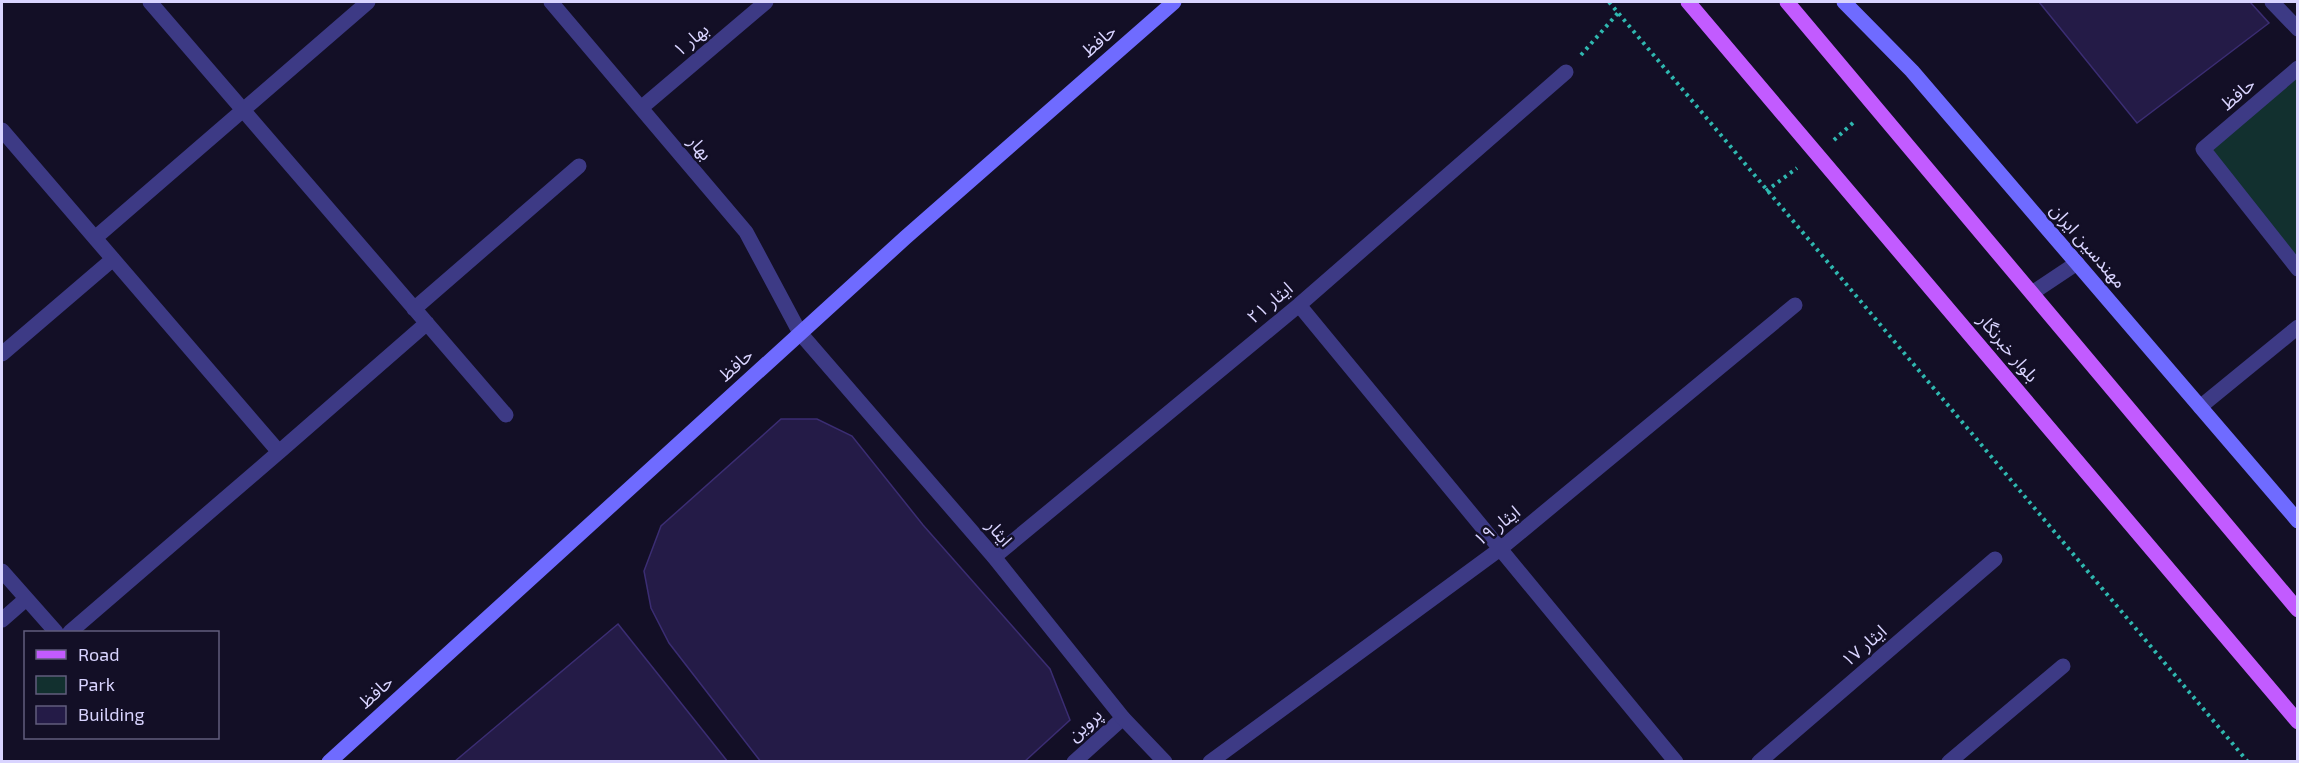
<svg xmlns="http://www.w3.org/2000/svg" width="2299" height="763" viewBox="0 0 2299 763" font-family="'Exo 2','Noto Sans Arabic',sans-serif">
	<rect width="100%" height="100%" fill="#130f26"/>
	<path fill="#12302f" d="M 2297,68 L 2297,269 L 2203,149 Z"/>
	<path fill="#241b47" stroke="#3b2d73" stroke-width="1.5" d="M 2039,2 L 2250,2 L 2269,23 L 2137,123 Z
		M 781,419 L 817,419 L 852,436 L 923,525 L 1050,669 L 1070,720 L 1024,762 L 761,762 L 669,643 L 651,608 L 644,571 L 661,526 Z
		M 618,624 L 728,762 L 454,762 Z"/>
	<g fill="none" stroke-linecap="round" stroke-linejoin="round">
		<path stroke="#2fb8b0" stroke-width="4" stroke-dasharray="3 4.5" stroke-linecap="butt" d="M 1609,2 L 2248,762
			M 1581,55 L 1618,13
			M 1834,140 L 1855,121
			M 1766,191 L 1797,168"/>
		<path stroke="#3d3a85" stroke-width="15" d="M 2032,293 L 2077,263"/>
		<path stroke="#3d3a85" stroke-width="15" d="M 150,2 L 506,415
			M 551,2 L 746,232 L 800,333
			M 2272,2 L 2298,29
			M 2298,68 L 2203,149 L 2298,269
			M 641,108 L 766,2
			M 2,130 L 279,452 L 427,323
			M 95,238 L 368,2
			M 1299,305 L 1676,762
			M 414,309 L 579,166
			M 2,354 L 113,259
			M 2200,407 L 2298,327
			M 994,557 L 1299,305 L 1566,72
			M 2,571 L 56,632
			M 2,620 L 26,599
			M 70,632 L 279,452
			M 1074,762 L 1123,718
			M 1210,762 L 1500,549 L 1795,305
			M 1759,762 L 1995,559
			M 1949,762 L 2063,666"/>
		<path stroke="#3d3a85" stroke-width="15" d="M 800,333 L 994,557 L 1123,718 L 1165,762"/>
		<path stroke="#6f6bff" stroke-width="15" d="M 1844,2 L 1912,71 L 2298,521
			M 329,762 L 906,237 L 1174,2"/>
		<path stroke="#c25bff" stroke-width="15" d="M 1688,2 L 2298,722
			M 1787,2 L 2298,610"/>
	</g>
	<g text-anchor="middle" stroke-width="5" stroke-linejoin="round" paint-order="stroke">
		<g font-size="18" fill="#d9d4ff" stroke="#130f26">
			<text transform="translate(691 40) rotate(-40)" y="6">بهار ۱</text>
			<text transform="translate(1099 41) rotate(-41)" y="6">حافظ</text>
			<text transform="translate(2238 94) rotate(-41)" y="6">حافظ</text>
			<text transform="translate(700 148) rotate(50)" y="6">بهار</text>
			<text transform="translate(2088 246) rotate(49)" y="6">مهندسین ایران</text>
			<text transform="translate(1270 303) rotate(-40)" y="6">ایثار ۲۱</text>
			<text transform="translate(2008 348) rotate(50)" y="6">بلوار خبرنگار</text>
			<text transform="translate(736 365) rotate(-42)" y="6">حافظ</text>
			<text transform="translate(1497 526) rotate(-38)" y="6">ایثار ۱۹</text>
			<text transform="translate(999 533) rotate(50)" y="6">ایثار</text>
			<text transform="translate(1864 646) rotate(-41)" y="6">ایثار ۱۷</text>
			<text transform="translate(376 692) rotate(-42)" y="6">حافظ</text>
			<text transform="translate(1085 725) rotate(-42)" y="6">پروین</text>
		</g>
	</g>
	<rect width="2299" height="763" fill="none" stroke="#d9d4ff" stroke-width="6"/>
	<rect x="24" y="631" width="195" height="108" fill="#130f26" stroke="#625e7d" stroke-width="1.5"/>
	<rect x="36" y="650" width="30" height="9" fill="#c25bff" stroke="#625e7d" stroke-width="1.5"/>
	<text x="78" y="661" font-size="18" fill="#d9d4ff">Road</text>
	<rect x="36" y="676" width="30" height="18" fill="#12302f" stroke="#625e7d" stroke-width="1.5"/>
	<text x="78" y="691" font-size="18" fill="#d9d4ff">Park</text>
	<rect x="36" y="706" width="30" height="18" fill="#241b47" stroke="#625e7d" stroke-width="1.5"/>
	<text x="78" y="721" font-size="18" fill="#d9d4ff">Building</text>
</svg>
